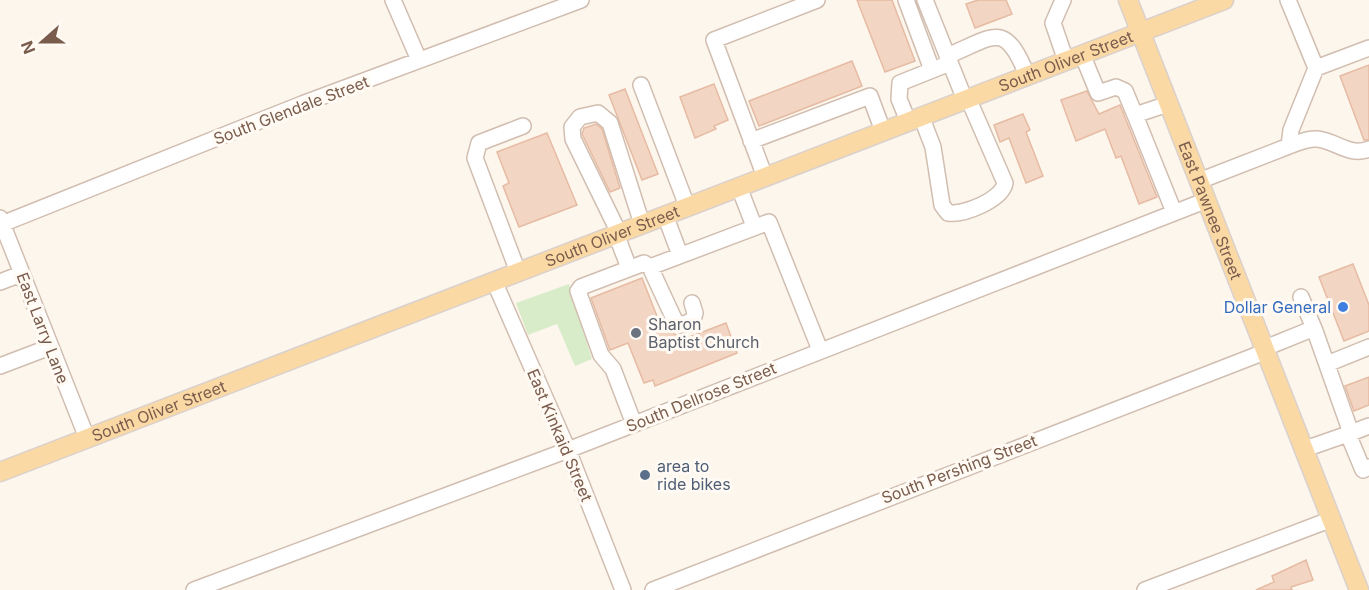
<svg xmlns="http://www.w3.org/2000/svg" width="1369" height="590" viewBox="0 0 1369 590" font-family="Inter,sans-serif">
	<rect width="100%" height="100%" fill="#fdf6ec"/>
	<path fill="#d8ecc9" d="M 569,284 L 592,359 L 575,366 L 557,324 L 528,335 L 516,303 Z"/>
	<path fill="#f3d5c3" stroke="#e6bba3" stroke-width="1.5" d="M 857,0 L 892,0 L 915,61 L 885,72 Z
		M 978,0 L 1006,0 L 1012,14 L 975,28 L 966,4 Z
		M 852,61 L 862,86 L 759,126 L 749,101 Z
		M 1369,65 L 1369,140 L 1364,140 L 1340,76 Z
		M 714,84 L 728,120 L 714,126 L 716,129 L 695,138 L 680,97 Z
		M 625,89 L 658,174 L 642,180 L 609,95 Z
		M 1087,91 L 1099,114 L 1120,105 L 1157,197 L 1139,204 L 1121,156 L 1116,158 L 1105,129 L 1076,141 L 1061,100 Z
		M 1023,114 L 1030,130 L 1026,132 L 1043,176 L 1026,183 L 1009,138 L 1000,142 L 994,125 Z
		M 596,124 L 602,129 L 620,188 L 610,192 L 582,134 L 584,128 Z
		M 547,133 L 577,205 L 519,227 L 503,186 L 509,183 L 497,152 Z
		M 1353,264 L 1369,305 L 1369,331 L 1344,341 L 1319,277 Z
		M 642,278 L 662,329 L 677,335 L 679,341 L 726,323 L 737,353 L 655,386 L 653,380 L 644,383 L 628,343 L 610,350 L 591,298 Z
		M 1369,377 L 1369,405 L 1354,411 L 1345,386 Z
		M 1306,560 L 1313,580 L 1291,587 L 1292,590 L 1256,590 L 1274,582 L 1272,576 Z"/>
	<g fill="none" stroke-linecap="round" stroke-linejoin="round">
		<g stroke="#d1beb0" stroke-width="18">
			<path id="minor" d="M 393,0 L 419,60
				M 906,0 L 932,70
				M 925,0 L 965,100
				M 1063,0 L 1053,23 L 1066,61
				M 1082,54 L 1098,93 L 1116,87 L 1125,91 L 1135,115 L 1168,104
				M 947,56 C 994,37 1004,19 1027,75
				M 1316,68 L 1369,48
				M 641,85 L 687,206
				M 1135,115 L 1174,212
				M 921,116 L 933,147 L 942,205 L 948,213 C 964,215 1002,200 1005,183 L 968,98
				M 908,121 L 899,99 L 900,83 L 950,63
				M 751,141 L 870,96 L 883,131
				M 1289,146 C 1298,143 1307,138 1317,139 C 1337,141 1349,157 1369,149
				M 765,177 L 714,40 L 817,0
				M 1199,181 L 1289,146 L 1291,130 L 1316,68 L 1288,0
				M 739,187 L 754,226
				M 665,215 L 680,255
				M 0,218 L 87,438
				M 2,224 L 302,104 L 581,0
				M 619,233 L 573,139 L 572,127 L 580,117 L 598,113 L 610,123 L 642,224
				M 616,234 L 629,268
				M 650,267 L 769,222 L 820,350
				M 518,272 L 475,158 L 479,143 L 523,126
				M 494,281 L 568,450 L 623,590
				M 0,282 L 21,274
				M 1301,297 L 1315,331
				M 1265,348 L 1312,329 L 1315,331 L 1350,430 L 1348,434 L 1305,449
				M 1327,364 L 1369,347
				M 0,366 L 50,347
				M 634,424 L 613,369 L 601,355 L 578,291 L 581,287 L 644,263 L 650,267 L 675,321 L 682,325 L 693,320 L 695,313 L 692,303
				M 1369,426 L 1348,434 L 1363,470 L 1369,467
				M 194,590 L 568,450 L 1207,200
				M 653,590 L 1267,351
				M 1145,590 L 1332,519"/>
		</g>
		<g stroke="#dad1cd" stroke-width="21">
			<g id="major">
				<path id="s1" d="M 1128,0 L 1359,590"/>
				<path id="s2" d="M 0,472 L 1224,0"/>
			</g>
		</g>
		<use href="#minor" stroke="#fff" stroke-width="15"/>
		<use href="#major" stroke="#fbd9a5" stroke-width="18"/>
	</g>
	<circle fill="#3f7fe0" stroke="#fffaf3" stroke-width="2" cx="1343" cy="307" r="6"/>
	<circle fill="#6b7280" stroke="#fffaf3" stroke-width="2" cx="636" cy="333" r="6"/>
	<circle fill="#5c6f8a" stroke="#fffaf3" stroke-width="2" cx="645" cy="475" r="6"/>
	<g text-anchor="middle" stroke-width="6" stroke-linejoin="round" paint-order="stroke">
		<g font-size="16" fill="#7a5c4d" stroke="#fffaf3">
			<text dy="6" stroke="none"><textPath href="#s2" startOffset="1142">South Oliver Street</textPath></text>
			<text transform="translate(291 110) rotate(-21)" y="6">South Glendale Street</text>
			<text dy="6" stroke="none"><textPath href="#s1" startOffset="226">East Pawnee Street</textPath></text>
			<text dy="6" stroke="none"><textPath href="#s2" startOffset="656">South Oliver Street</textPath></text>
			<text transform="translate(43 328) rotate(69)" y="6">East Larry Lane</text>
			<text transform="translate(701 397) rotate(-22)" y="6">South Dellrose Street</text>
			<text dy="6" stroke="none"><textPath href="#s2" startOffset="170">South Oliver Street</textPath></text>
			<text transform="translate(560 435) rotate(67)" y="6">East Kinkaid Street</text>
			<text transform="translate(959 469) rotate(-21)" y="6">South Pershing Street</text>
		</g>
		<g font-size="16" fill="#366cbe" stroke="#fffaf3" text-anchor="end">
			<text x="1331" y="313">Dollar General</text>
		</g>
		<g font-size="16" fill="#5b616d" stroke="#fffaf3" text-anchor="start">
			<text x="648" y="330">Sharon<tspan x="648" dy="18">Baptist Church</tspan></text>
		</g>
		<g font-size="16" fill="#4e5e75" stroke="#fffaf3" text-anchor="start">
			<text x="657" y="472">area to<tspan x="657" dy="18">ride bikes</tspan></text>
		</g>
	</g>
	<g transform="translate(42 42) rotate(249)" stroke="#fffaf3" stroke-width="4.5" paint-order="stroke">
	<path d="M0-4.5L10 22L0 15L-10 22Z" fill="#7a5c4d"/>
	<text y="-9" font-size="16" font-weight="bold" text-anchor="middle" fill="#7a5c4d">N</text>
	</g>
</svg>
